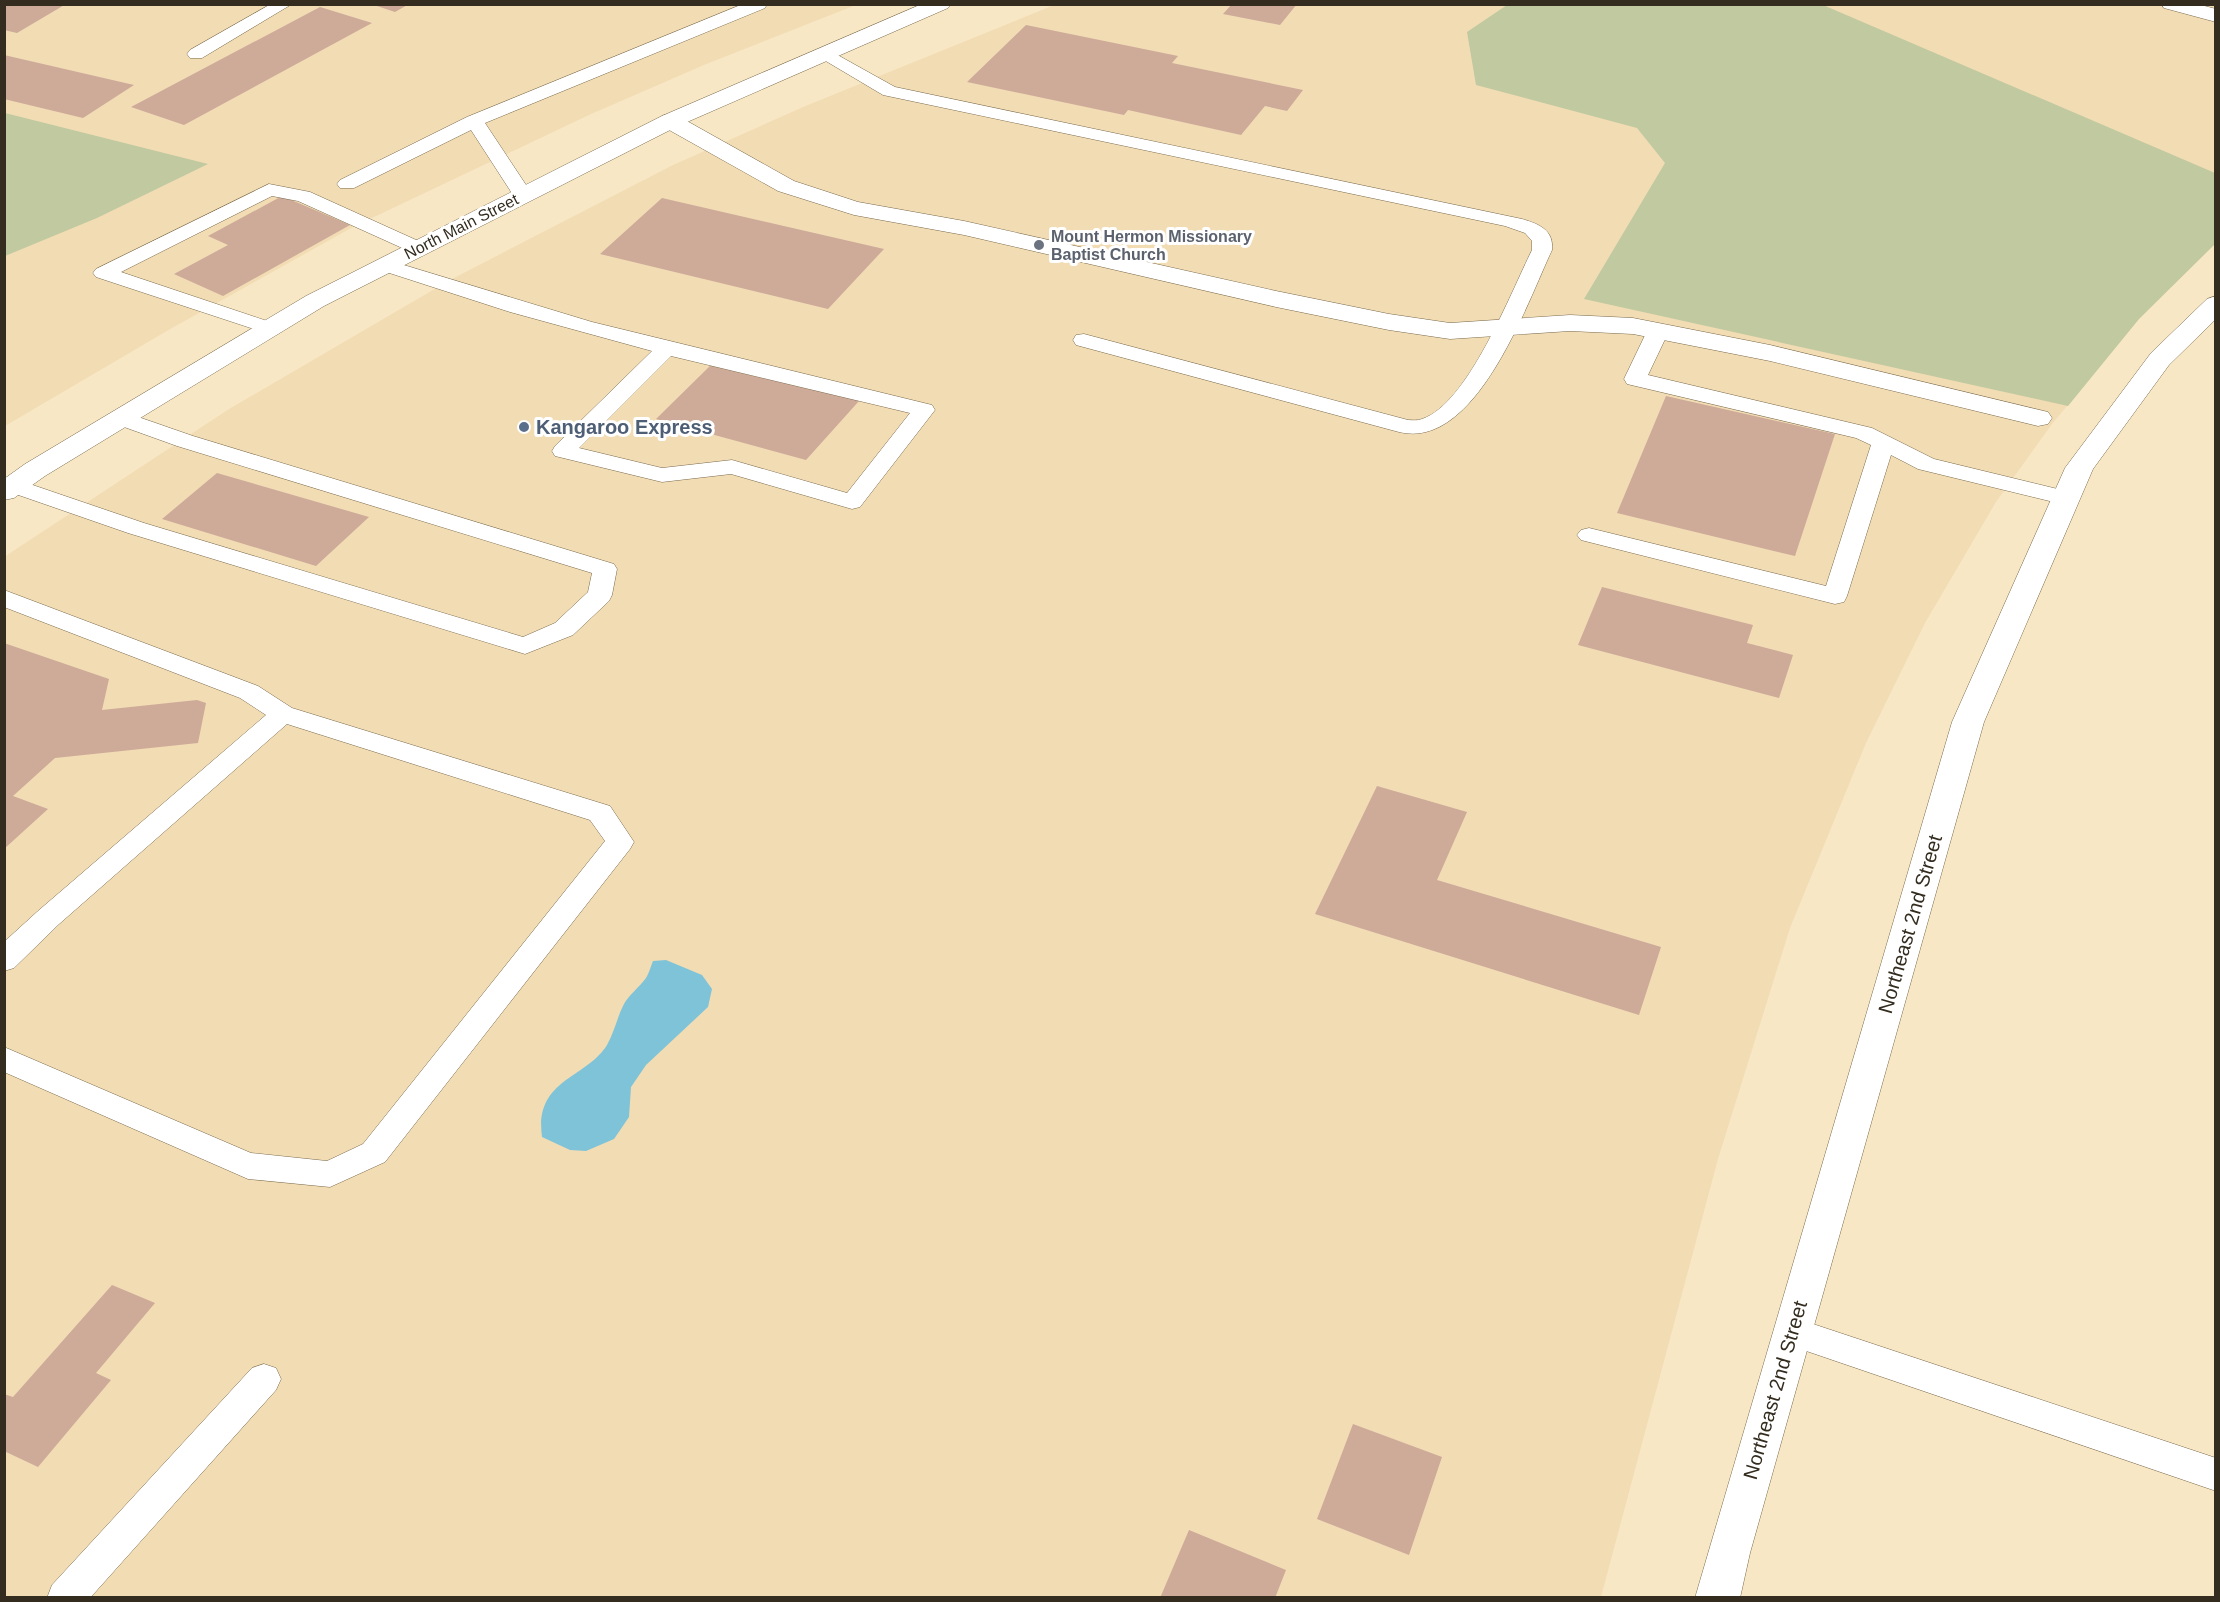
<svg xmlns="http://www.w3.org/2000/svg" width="2220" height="1602" viewBox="0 0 2220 1602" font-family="Helvetica,sans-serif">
	<rect width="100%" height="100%" fill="#f8e7c5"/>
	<path fill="#f2dcb4" d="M 4,5 L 856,5 L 704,65 L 589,115 L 353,227 L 172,328 L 5,426 Z
		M 1054,5 L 2215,5 L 2215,244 L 2139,319 L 2052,424 L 1996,502 L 1925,623 L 1866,743 L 1790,928 L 1718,1159 L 1601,1597 L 5,1597 L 4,557 L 229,409 L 450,280 L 673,165 L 803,107 Z"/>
	<path fill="#c0c99f" d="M 1507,5 L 1823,5 L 2215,173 L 2215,244 L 2139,319 L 2068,406 L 1584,299 L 1665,163 L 1637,128 L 1476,85 L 1467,32 Z
		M 5,113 L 208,164 L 97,218 L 5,256 Z"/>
	<path fill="#7fc3d8" d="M 666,960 L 702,975 L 712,989 L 708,1007 L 646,1065 L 631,1087 L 629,1117 L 614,1139 L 586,1151 L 570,1150 L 542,1137 C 534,1079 586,1079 607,1045 C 614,1033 617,1018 623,1006 C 628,995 639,988 646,978 C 649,973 651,966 653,961 Z"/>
	<path fill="#ceaa99" d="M 4,4 L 66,4 L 17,33 L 4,30 Z
		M 371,4 L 409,4 L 395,12 Z
		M 1232,4 L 1297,4 L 1280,25 L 1223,14 Z
		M 320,7 L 372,23 L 184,125 L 131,107 Z
		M 1026,25 L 1178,56 L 1172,63 L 1303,90 L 1287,111 L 1265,106 L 1241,135 L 1128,110 L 1124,115 L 967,82 Z
		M 4,55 L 134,85 L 83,118 L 4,99 Z
		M 282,196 L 350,225 L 223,296 L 174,274 L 228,245 L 208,236 Z
		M 662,198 L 884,249 L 828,309 L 600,254 Z
		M 714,362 L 859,401 L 806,460 L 656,419 Z
		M 1666,396 L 1835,434 L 1795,556 L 1617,513 Z
		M 217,473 L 369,517 L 316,566 L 162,519 Z
		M 1602,587 L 1753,625 L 1747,643 L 1793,655 L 1779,698 L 1578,645 Z
		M 4,643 L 109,679 L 102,710 L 197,700 L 206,703 L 198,743 L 55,758 L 13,796 L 48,809 L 4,849 Z
		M 1377,786 L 1467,812 L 1437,880 L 1661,947 L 1639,1015 L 1315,914 Z
		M 112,1285 L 155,1303 L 96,1373 L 111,1380 L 38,1467 L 4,1451 L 4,1394 L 13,1397 Z
		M 1353,1424 L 1442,1457 L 1409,1555 L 1317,1519 Z
		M 1189,1530 L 1286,1570 L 1275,1598 L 1160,1598 Z"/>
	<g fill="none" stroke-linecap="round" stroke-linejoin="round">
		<g stroke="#796a4c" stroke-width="1">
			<path id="service" d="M 271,4 L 292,4 L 202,58 L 190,58 L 187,54 L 190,50 Z
				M 743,4 L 767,4 L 765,8 L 485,123 L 532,194 L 529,198 L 515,198 L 471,130 L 354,188 L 340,188 L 337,184 L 340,180 L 467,117 Z
				M 825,48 L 895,87 L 1522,219 C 1539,224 1554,230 1552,250 C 1527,303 1476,451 1399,432 L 1076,345 L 1073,340 L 1076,335 L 1084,334 L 1408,420 C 1412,420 1417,421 1422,419 C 1468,404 1511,292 1532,250 L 1532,241 L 1525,233 L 1505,226 L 883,95 L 819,57 L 816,53 L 819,49 Z
				M 269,184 L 310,192 L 425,244 L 428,248 L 425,252 L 411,252 L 298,201 L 272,196 L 121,272 L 276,324 L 280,328 L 276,332 L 269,334 L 96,277 L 93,273 L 96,269 Z
				M 384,259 L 592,322 L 932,405 L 935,410 L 860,507 L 852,509 L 731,474 L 662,482 L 555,456 L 552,451 L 555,446 L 652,351 L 510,312 L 377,269 L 374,265 L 377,261 ZM 671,356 L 910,413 L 847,493 L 732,460 L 662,468 L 579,448 Z
				M 1658,325 L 1665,327 L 1669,331 L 1648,375 L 1872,428 L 1934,459 L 2074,493 L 2078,498 L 2074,503 L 2066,505 L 1918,469 L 1891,455 L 1847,596 L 1844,602 L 1835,604 L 1581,540 L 1577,535 L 1581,530 L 1589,528 L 1826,586 L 1871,445 L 1856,438 L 1627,384 L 1624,379 L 1647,331 L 1651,327 Z
				M 121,411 L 193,436 L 614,564 L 617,569 L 612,595 L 609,601 L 573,635 L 525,654 L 128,533 L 4,490 L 5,481 L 13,479 L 21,481 L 144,523 L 523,637 L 555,623 L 588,592 L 592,573 L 177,446 L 113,423 L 110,418 L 113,413 Z
				M 4,590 L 258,686 L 292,708 L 610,806 L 634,842 L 630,849 L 385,1162 L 330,1187 L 248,1179 L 4,1072 L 4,1047 L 251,1153 L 327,1161 L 363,1144 L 605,841 L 590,820 L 287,724 L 58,925 L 14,968 L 4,971 L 4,942 L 38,911 L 266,715 L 240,698 L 4,607 Z
				M 1792,1317 L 2216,1458 L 2216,1491 L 1780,1342 L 1775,1332 L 1780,1322 Z
				M 264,1364 L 276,1368 L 281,1379 L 276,1390 L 90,1598 L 47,1598 L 52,1585 L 252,1368 Z"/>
		</g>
		<g stroke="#796a4c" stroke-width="1">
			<path id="minor" d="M 2161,4 L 2197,4 L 2216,9 L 2216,22 L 2164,8 Z
				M 670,114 L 678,116 L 794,181 L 858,202 L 964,221 L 1276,291 L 1389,314 L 1450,323 L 1570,315 L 1633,318 L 1770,345 L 2048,412 L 2052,418 L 2048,424 L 2038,426 L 1770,361 L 1633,334 L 1570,331 L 1450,339 L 1389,330 L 1276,307 L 964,235 L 854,215 L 778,191 L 662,126 L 659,121 L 662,116 Z
				M 2216,296 L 2216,319 L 2169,365 L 2093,469 L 1984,722 L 1750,1553 L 1740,1598 L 1695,1598 L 1952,722 L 2065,468 L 2151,353 L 2207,299 Z"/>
		</g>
		<g stroke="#796a4c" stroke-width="1">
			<path id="secondary" d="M 922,4 L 951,4 L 948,8 L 678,126 L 324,306 L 45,476 L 14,498 L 4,500 L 4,479 L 25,464 L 306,296 L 662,116 Z"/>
		</g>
		<use href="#service" fill="#fff" fill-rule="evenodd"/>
		<use href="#minor" fill="#fff" fill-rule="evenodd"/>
		<use href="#secondary" fill="#fff" fill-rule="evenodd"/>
	</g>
	<circle fill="#6b7280" stroke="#fff" stroke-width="2" cx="1039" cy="245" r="6"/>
	<circle fill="#5c6f8a" stroke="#fff" stroke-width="2" cx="524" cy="427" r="6"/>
	<g text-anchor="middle" stroke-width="6" stroke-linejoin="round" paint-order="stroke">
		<g font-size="16" fill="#332c1f" stroke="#fff">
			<text transform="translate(461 226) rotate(-27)" y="6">North Main Street</text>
		</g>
		<g font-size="16" font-weight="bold" fill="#5b616d" stroke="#fff" text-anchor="start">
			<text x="1051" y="242">Mount Hermon Missionary<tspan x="1051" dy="18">Baptist Church</tspan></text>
		</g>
		<g font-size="20" font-weight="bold" fill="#4e5e75" stroke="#fff" text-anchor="start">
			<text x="536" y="434">Kangaroo Express</text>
		</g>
		<g font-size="20" fill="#332c1f" stroke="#fff">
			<text transform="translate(1910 924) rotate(-74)" y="7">Northeast 2nd Street</text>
			<text transform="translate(1775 1390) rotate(-74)" y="7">Northeast 2nd Street</text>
		</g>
	</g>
	<rect width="2220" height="1602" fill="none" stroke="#332c1f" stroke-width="12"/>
</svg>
